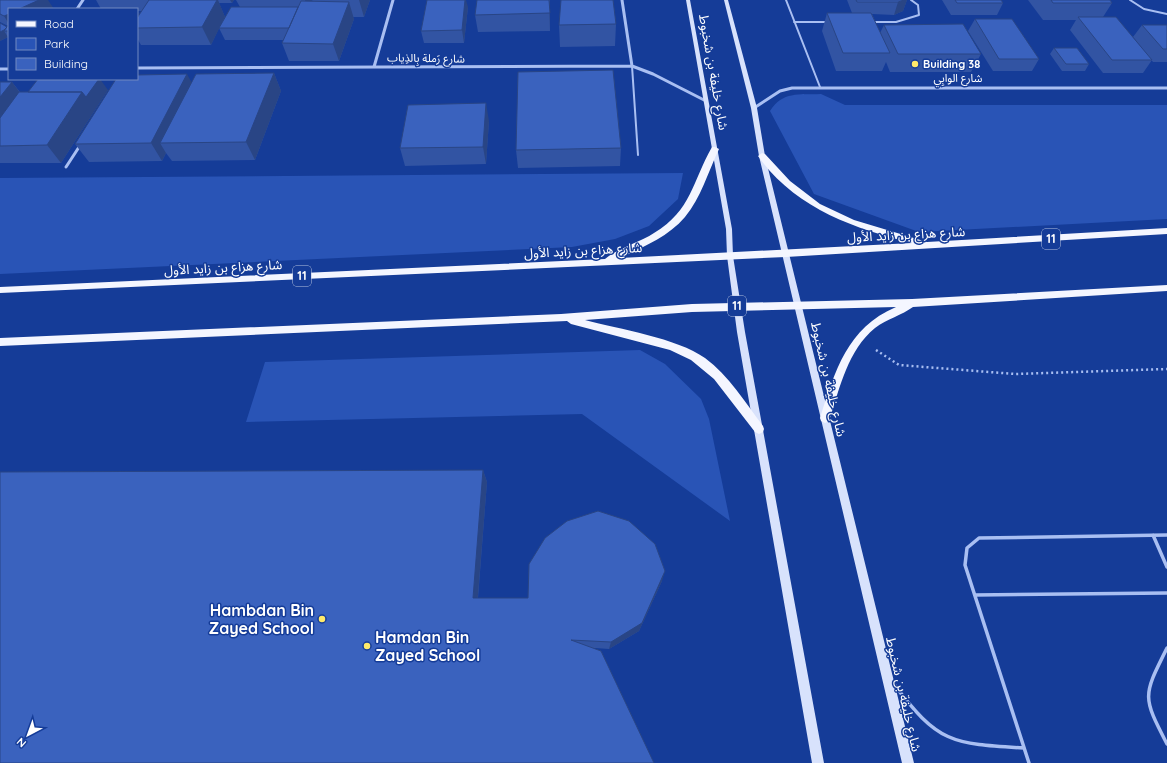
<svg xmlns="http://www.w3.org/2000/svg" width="1167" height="763" viewBox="0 0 1167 763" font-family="Quicksand,'Noto Sans Arabic',sans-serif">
	<rect width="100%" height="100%" fill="#153c98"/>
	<path fill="#2954b6" d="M 821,94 L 845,105 L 1167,105 L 1167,219 L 919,232 L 814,194 L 770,111 C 783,91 798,95 821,94 Z
		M 683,173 L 678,199 L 649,226 L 615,239 L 572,247 L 0,274 L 0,178 Z
		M 640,350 L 665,364 L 701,399 L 709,419 L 730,521 L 582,414 L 246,422 L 265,362 Z"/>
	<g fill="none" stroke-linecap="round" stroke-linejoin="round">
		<path stroke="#a9bff2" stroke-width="2.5" stroke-dasharray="2 3" stroke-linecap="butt" d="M 876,350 L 899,365 L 1015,374 L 1167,369"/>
		<path stroke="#a9bff2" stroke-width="2" d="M 786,0 L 820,87
			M 1130,0 L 1144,9 L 1167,14
			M 794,22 L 828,22
			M 872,22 L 896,22 L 919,15 L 918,5 L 911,0
			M 632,66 L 638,155"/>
		<path stroke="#a9bff2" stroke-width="3.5" d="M 1153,535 L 1167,567
			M 975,595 L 1167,593
			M 1167,648 C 1143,696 1142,696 1167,744
			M 893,683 C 938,743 951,744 1024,748
			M 1029,763 L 965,565 L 967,548 L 979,538 L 1167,535"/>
		<path stroke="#a9bff2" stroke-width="3" d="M 622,0 L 632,66
			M 77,9 L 83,0
			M 374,67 L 393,0
			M 137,68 L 632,66 L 653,74 L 706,101
			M 0,69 L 9,69
			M 754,108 L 780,91 L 792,88 L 1167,88
			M 66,167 L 81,144"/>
		<path fill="#d8e2fc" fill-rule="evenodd" d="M 686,0 L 690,0 L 732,229 L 733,256 L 745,332 L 824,763 L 812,763 L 737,332 L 727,256 L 726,229 Z
			M 724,0 L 728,0 L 757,108 L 765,156 L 914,763 L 902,763 L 759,156 L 751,108 Z"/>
		<path fill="#f4f6ff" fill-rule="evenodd" d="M 712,147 L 715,147 L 719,149 C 708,172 701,198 685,217 C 668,237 643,247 620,258 L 912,243 C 853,228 795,208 758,156 L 762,153 L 765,154 L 790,181 L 820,204 L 854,220 L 927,242 L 1167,228 L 1167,234 L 786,257 L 0,293 L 0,287 L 605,259 C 616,249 641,242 654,233 C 692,210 692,182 712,147 Z
			M 1167,285 L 1167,291 L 913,307 C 902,315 887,319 875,328 C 848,350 840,387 830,418 L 829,421 L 825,423 L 821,421 L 820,418 C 835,371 847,328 896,307 L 692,312 L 585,320 C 619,329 677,338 705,358 C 729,376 745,402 763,426 L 764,429 L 763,432 L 759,434 L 755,432 L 714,379 L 691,360 L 670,350 L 571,324 L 567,321 L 0,346 L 0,338 L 561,314 L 692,304 L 912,299 Z"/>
	</g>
	<path fill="#3254a3" d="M 0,0 L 54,9 L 9,9 L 9,38 L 8,37 L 0,41 L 0,23 L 7,27 L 8,26 L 0,22 Z
		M 96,0 L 234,0 L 232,3 L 219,3 L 225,17 L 240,7 L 236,0 L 312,0 L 311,2 L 313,2 L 312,0 L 370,0 L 364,17 L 353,17 L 354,19 L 339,61 L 289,61 L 282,43 L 284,40 L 225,40 L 219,28 L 211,45 L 141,45 L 137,38 L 137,13 L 138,16 L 142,11 L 137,11 L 137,9 L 101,9 Z
		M 550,0 L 550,31 L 478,32 L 475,15 Z
		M 847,0 L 907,0 L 903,11 L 894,15 L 872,14 L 880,33 L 884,25 L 981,54 L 971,72 L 890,72 L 886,62 L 882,71 L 836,71 L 822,31 L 827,13 L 852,13 Z
		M 942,0 L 1001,0 L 1003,3 L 997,15 L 951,15 Z
		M 1028,0 L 1110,0 L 1112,3 L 1103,17 L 1152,60 L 1143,73 L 1103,73 L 1070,30 L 1076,20 L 1043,20 Z
		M 468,7 L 464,43 L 424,43 L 421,31 Z
		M 975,19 L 1039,59 L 1032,71 L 993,71 L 968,31 Z
		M 616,24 L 615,46 L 560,47 L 559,25 Z
		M 1142,25 L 1167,25 L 1167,62 L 1153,62 L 1133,37 Z
		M 1054,48 L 1089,64 L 1085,71 L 1062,71 L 1050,54 Z
		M 274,73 L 281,91 L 255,160 L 172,161 L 166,153 L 162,161 L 89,162 L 75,144 L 192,82 Z
		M 0,82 L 12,82 L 20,92 L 108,90 L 61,163 L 0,163 Z
		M 489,121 L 486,164 L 405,166 L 400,148 Z
		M 621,148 L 620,166 L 518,168 L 516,150 Z
		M 483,470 L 487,482 L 478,598 L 528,598 L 662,581 L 639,631 L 609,649 L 595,648 L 0,763 Z"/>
	<path fill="#294585" d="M 39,0 L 48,0 L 54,9 L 19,9 Z
		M 217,0 L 218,0 L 225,17 L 211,45 L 202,27 Z
		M 230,0 L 234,0 L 232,3 Z
		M 305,0 L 312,0 L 308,9 Z
		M 359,0 L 370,0 L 364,17 Z
		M 465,0 L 466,0 L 468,7 L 464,43 L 462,30 Z
		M 549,0 L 550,4 L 550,31 Z
		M 904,0 L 907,0 L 903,11 L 894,15 L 898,2 Z
		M 349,2 L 354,19 L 339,61 L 333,44 Z
		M 9,14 L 9,24 L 4,16 Z
		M 9,28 L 4,31 L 8,37 L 0,41 L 0,32 Z
		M 274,73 L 281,91 L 255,160 L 246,142 Z
		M 187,74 L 197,92 L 160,143 L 166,153 L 162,161 L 151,143 Z
		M 99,79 L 100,79 L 108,90 L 61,163 L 47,145 L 82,92 Z
		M 12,82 L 24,98 L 0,133 L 0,97 Z
		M 486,103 L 489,121 L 486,164 L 483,147 Z
		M 483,470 L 487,482 L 477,607 L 473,598 Z
		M 665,571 L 662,581 L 639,631 L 609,649 L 611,642 Z"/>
	<path fill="#3a62be" stroke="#294585" d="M 0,0 L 39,0 L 19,9 L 9,9 L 9,14 L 4,16 L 0,14 Z
		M 149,0 L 217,0 L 202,27 L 137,28 L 137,18 Z
		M 427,0 L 465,0 L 462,30 L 421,31 Z
		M 477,0 L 549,0 L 550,13 L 475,15 Z
		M 561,0 L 613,0 L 616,24 L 559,25 Z
		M 856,0 L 904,0 L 898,2 L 857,2 Z
		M 955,0 L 1001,0 L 1003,3 L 957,3 Z
		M 1051,0 L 1110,0 L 1112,3 L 1053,3 Z
		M 301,1 L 349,2 L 333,44 L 282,43 Z
		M 231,7 L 298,7 L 289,28 L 219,28 Z
		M 827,13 L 871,13 L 890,53 L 843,53 Z
		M 1078,17 L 1116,17 L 1152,60 L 1112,60 Z
		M 975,19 L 1012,19 L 1039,59 L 999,59 Z
		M 0,23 L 7,27 L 4,30 L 0,32 Z
		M 9,24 L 9,31 L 4,31 Z
		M 963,24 L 981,54 L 898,54 L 884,25 Z
		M 1142,25 L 1167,25 L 1167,49 L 1163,49 Z
		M 1054,48 L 1077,48 L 1089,64 L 1066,64 Z
		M 613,70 L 621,148 L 516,150 L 518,72 Z
		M 274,73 L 246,142 L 160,143 L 196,74 Z
		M 187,74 L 151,143 L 75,144 L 116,79 L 137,79 L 137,75 Z
		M 38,79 L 99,79 L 86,97 L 82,92 L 28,92 Z
		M 0,82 L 12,82 L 0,97 Z
		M 19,92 L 82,92 L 47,145 L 0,146 L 0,118 Z
		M 486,103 L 483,147 L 400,148 L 408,105 Z
		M 483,470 L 473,598 L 528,598 L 529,564 L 545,538 L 567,521 L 598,511 L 629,521 L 655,544 L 665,571 L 642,623 L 611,642 L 571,640 L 601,651 L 654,763 L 0,763 L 0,472 Z"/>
	<g fill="#ffea6a" stroke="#153c98" stroke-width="1.5">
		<circle cx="915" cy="64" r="4"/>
		<circle cx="322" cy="619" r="4"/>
		<circle cx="367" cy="646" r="4"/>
	</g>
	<g text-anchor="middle" stroke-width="3" stroke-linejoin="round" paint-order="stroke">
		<g font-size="11" fill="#fff" stroke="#153c98">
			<text transform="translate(426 58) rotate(1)" y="4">شارع رَملة بِالذِياب</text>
			<text x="958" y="82">شارع الوابِي</text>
		</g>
		<g font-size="11" font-weight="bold" fill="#fff" stroke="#153c98" text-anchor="start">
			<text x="923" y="68">Building 38</text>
		</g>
		<g fill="#153c98" stroke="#b9c4e0" stroke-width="1">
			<rect x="1042" y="229" width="18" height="20" rx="3"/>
			<rect x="293" y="266" width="18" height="20" rx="3"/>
			<rect x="728" y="296" width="18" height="20" rx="3"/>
		</g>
		<g font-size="12" font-weight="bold" fill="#fff">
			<text x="1051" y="243">11</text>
			<text x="302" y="280">11</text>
			<text x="737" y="310">11</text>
		</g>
		<g font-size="13" fill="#fff" stroke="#153c98">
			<text transform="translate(714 72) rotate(80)" y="5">شارع خليفة بن شخبوط</text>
			<text transform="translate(906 234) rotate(-3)" y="5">شارع هزاع بن زايد الأول</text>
			<text transform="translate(583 250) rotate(-3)" y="5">شارع هزاع بن زايد الأول</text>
			<text transform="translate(223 267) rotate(-3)" y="5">شارع هزاع بن زايد الأول</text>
			<text transform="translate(829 379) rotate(77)" y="5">شارع خليفة بن شخبوط</text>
			<text transform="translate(904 694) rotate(77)" y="5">شارع خليفة بن شخبوط</text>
		</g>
		<g font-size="16" font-weight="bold" fill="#fff" stroke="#153c98" text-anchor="end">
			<text x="314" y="616">Hambdan Bin<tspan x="314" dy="18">Zayed School</tspan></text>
			<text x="375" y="643" text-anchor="start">Hamdan Bin<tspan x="375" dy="18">Zayed School</tspan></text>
		</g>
	</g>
	<rect x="8" y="8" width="130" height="72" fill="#153c98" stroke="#738ac1"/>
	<rect x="16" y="21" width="20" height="6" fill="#f4f6ff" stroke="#738ac1"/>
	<text x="44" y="28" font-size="12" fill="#ffffff">Road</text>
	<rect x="16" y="38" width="20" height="12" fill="#2954b6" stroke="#738ac1"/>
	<text x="44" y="48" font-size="12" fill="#ffffff">Park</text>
	<rect x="16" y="58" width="20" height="12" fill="#3a62be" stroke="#738ac1"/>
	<text x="44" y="68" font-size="12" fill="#ffffff">Building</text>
	<g transform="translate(28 735) rotate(221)" stroke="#153c98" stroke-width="3" paint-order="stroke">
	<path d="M0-3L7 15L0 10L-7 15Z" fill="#ffffff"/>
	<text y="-6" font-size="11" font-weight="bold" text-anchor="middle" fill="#ffffff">N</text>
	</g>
</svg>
